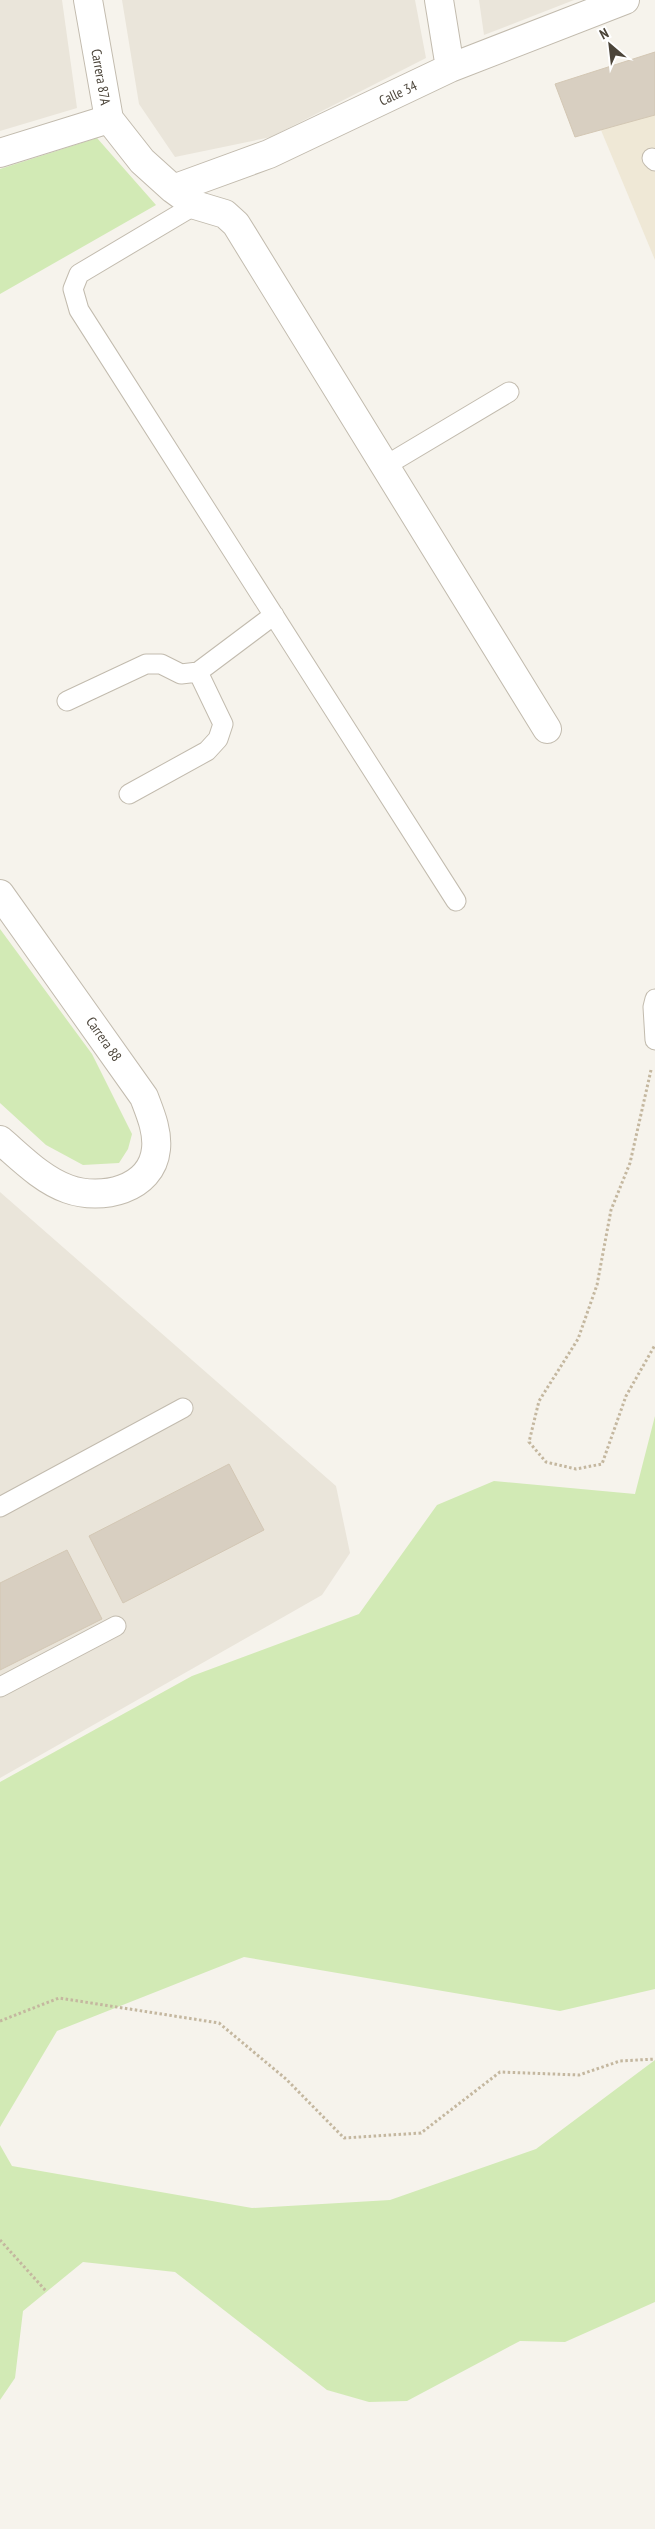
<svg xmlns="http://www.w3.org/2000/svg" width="655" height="2529" viewBox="0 0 655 2529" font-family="'PT Sans Narrow',sans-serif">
	<rect width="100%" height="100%" fill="#f6f3ec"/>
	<path fill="#eae5da" d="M 0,0 L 62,0 L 77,108 L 0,131 Z
		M 122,0 L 415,0 L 426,58 L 271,137 L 175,157 L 139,104 Z
		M 479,0 L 574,0 L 484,35 Z
		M 0,1192 L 336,1486 L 350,1553 L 322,1595 L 0,1778 Z"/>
	<path fill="#efe8d6" d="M 655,58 L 655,260 L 581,82 Z"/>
	<path fill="#d2eab5" d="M 97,138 L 156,205 L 0,294 L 0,169 Z
		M 0,929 L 92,1054 L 132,1134 L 128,1149 L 119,1163 L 83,1165 L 46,1145 L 0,1103 Z
		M 655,1416 L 655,1989 L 560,2011 L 244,1957 L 57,2031 L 0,2127 L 0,1782 L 192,1676 L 359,1614 L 437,1505 L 494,1481 L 635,1494 Z
		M 655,2060 L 655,2302 L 565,2342 L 520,2341 L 407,2401 L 369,2402 L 327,2390 L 175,2272 L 83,2262 L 23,2311 L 15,2378 L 0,2400 L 0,2145 L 12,2166 L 252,2208 L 390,2200 L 536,2149 Z"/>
	<path fill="#d8cfc1" stroke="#d3c7b4" d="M 655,52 L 655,115 L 575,137 L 555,84 Z
		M 229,1464 L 264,1530 L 123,1603 L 89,1536 Z
		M 67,1550 L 102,1619 L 0,1670 L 0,1583 Z"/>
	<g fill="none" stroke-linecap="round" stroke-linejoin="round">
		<g stroke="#c2bbae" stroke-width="21">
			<path id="lane" d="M 652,158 L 655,161
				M 195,205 L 79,274 L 73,289 L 79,310 L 456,901
				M 385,466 L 509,392
				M 67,701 L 146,664 L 161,664 L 181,674 L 198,672 L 274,615
				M 129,794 L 207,751 L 218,739 L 223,724 L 198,672
				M 655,999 L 653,1007 L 655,1040
				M 0,1507 L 183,1408
				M 0,1687 L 116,1626"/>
		</g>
		<g stroke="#c2bbae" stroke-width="30">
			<path id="street" d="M 88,0 L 109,119 L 142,161 L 173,189 L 195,205 L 225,214 L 236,224 L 547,729
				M 439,0 L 450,68
				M 0,153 L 109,119
				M 173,189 L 269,154 L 450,68 L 625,0
				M 0,894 L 144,1097 C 150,1113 158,1131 156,1149 C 152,1190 101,1201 68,1189 C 42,1180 20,1157 0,1140"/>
		</g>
		<path stroke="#c4b79f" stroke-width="3" stroke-dasharray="2.5 2.5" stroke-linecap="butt" d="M 651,1070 L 630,1163 L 611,1210 L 597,1285 L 578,1339 L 539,1401 L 529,1442 L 546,1462 L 576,1469 L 602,1464 L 626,1396 L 655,1345
			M 0,2021 L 59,1998 L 219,2023 L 286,2079 L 344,2138 L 421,2133 L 500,2072 L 579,2075 L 620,2061 L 655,2059
			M 0,2240 L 46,2291"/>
		<use href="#lane" stroke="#fff" stroke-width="19"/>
		<use href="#street" stroke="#fff" stroke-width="28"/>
	</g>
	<g text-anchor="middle" stroke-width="4" stroke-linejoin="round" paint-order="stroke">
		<g font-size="14" fill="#4b4439" stroke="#fff">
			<text transform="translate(101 77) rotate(80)" y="5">Carrera 87A</text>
			<text transform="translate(398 93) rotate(-25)" y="5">Calle 34</text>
			<text transform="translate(104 1039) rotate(55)" y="5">Carrera 88</text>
		</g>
	</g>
	<g transform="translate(610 45) rotate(332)" stroke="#ffffff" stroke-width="4" paint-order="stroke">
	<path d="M0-4L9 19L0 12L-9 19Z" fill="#4b4439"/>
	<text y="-8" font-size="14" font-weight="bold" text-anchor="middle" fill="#4b4439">N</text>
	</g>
</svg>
